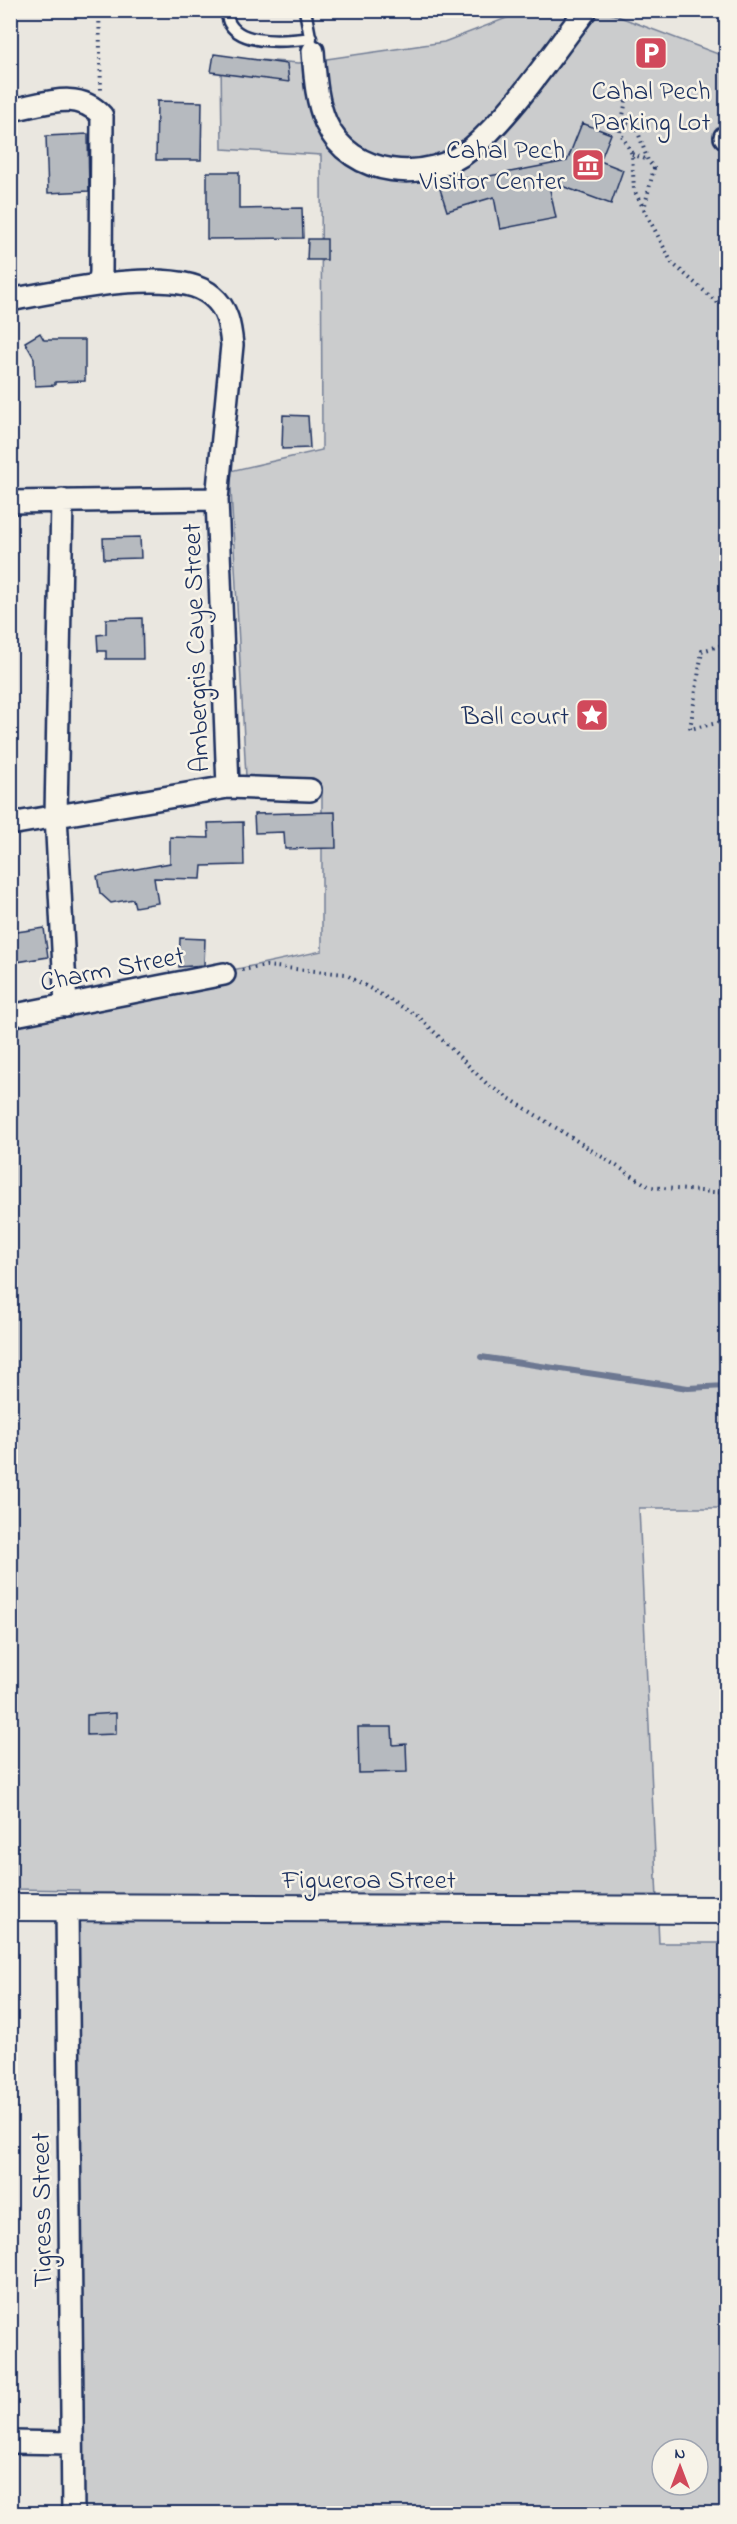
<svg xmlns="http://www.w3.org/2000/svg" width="737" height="2524" viewBox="0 0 737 2524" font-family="'Indie Flower',sans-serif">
	<rect width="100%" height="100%" fill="#eae7e0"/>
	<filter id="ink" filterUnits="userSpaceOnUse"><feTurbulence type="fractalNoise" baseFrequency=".0167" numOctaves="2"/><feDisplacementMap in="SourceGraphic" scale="12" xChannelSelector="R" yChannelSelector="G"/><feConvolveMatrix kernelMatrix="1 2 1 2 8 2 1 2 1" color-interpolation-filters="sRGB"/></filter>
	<g filter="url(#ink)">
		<path fill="#cbcccd" stroke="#737e96" stroke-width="1.5" fill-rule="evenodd" d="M 525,11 L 604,11 L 726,57 L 726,1508 L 639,1508 L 659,1943 L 726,1943 L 726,2513 L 76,2513 L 79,1890 L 11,1889 L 11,1017 L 322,951 L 322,786 L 246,777 L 230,471 L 322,450 L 321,155 L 222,149 L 221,57 L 299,63 L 444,42 ZM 662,2449 L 698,2449 L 698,2485 L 662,2485 Z"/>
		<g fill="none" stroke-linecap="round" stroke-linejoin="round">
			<path stroke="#6d7892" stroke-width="6" d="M 481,1357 L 688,1388 L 726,1386"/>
		</g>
		<path fill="#b6babf" stroke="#1b2f5e" stroke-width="1.5" d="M 214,54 L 287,64 L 289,82 L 211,72 Z
			M 157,101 L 202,102 L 201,160 L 156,160 Z
			M 582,123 L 611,134 L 600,161 L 623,170 L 611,204 L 548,181 L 556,218 L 500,229 L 494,197 L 447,211 L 440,189 L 456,184 L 454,178 L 479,178 L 567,161 Z
			M 88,134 L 89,191 L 48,193 L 46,136 Z
			M 207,172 L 239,172 L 239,209 L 302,208 L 303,238 L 207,239 Z
			M 308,239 L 327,239 L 327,260 L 307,260 Z
			M 40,333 L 44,340 L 85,340 L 85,381 L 55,382 L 55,385 L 35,386 L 34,358 L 25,342 Z
			M 283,415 L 308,416 L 310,448 L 282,449 Z
			M 140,537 L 141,558 L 104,559 L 103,538 Z
			M 142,618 L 143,659 L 106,659 L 106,651 L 98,651 L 97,635 L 106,634 L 106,619 Z
			M 335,812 L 336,848 L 285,849 L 284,832 L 255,833 L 254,814 Z
			M 243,822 L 244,865 L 202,866 L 201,879 L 154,878 L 158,903 L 135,907 L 133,899 L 111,903 L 100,893 L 97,876 L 170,863 L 170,837 L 209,838 L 208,823 Z
			M 44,928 L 48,957 L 10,963 L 10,933 Z
			M 180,938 L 205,939 L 204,965 L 179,967 Z
			M 116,1713 L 116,1734 L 87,1735 L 87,1715 Z
			M 358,1727 L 392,1727 L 393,1745 L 406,1744 L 407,1772 L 359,1773 Z"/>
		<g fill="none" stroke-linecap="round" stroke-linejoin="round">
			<g stroke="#1b2f5e" stroke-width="15">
				<path id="service" d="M 227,10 C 227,15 228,21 230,24 C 243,46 289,41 311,38
					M 305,10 L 311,42"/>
			</g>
			<g stroke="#1b2f5e" stroke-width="26">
				<path id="minor" d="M 313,51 C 315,76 316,100 326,123 C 350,178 429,184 472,148 C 514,112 551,55 586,10
					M 10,110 C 42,105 78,88 102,116 L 101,273 L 99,284
					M 725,137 L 726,137
					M 10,300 C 55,292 177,264 212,296 C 228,309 230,326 232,345 L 217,499
					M 62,500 L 56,815 L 66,1006
					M 10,502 L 217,499 L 228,787
					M 10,824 L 228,787 L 310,790
					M 10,1016 L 224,974
					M 67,1907 L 73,2514
					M 10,2442 L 72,2443"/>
			</g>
			<g stroke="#1b2f5e" stroke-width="30">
				<path id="tertiary" d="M 10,1907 L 726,1910"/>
			</g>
			<path stroke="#1b2f5e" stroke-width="4" stroke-dasharray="1.5 4.5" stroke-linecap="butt" d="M 99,10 L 101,91
				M 628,89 L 620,132 L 632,154 L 634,190 L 672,263 L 718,303 L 726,306
				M 622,121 L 637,129 L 648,161 L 654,168 L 644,209
				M 632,154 L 648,160
				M 726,644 L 702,651 L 690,729 L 726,721
				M 242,970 L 266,966 L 345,974 L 418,1016 L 488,1085 L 650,1187 L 726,1193"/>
			<use href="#service" stroke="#f7f3e8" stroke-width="10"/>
			<use href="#minor" stroke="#f7f3e8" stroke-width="21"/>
			<use href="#tertiary" stroke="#f7f3e8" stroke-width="26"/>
		</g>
	</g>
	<defs>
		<g id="parking-square" transform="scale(1.725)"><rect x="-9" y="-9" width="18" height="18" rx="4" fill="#d1495b" stroke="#f7f3e8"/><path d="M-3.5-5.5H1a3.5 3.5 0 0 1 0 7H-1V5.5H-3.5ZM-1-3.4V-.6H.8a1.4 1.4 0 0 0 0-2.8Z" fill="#fff"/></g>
		<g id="museum-square" transform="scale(1.725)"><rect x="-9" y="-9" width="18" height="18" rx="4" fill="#d1495b" stroke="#f7f3e8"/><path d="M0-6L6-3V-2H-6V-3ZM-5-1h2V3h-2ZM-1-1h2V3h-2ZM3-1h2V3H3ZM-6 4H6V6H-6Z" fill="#fff"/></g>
		<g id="sight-square" transform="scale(1.725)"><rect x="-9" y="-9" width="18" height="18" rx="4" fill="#d1495b" stroke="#f7f3e8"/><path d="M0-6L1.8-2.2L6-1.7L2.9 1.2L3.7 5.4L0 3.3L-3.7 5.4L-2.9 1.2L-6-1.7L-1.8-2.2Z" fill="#fff"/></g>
	</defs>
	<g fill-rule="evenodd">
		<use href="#parking-square" x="651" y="53"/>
		<use href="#museum-square" x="588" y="165"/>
		<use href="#sight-square" x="592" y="715"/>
	</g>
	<g text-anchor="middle" stroke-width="5" stroke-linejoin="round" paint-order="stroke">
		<g font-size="27" fill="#1b2f5e" stroke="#f7f3e8" text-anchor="end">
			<text x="651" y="99" text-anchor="middle">Cahal Pech<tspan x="651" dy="31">Parking Lot</tspan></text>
			<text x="565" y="158">Cahal Pech<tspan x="565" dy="31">Visitor Center</tspan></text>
			<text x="569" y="724">Ball court</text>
		</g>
		<g font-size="27" fill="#1b2f5e" stroke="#f7f3e8">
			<text transform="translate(195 648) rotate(-92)" y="9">Ambergris Caye Street</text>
			<text transform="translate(112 968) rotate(-11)" y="9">Charm Street</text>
			<text x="369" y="1888">Figueroa Street</text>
			<text transform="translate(41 2210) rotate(-91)" y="9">Tigress Street</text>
		</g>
	</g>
	<rect width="737" height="2524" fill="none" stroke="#f7f3e8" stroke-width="36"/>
	<rect x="18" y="18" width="701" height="2488" fill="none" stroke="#1b2f5e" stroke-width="2" filter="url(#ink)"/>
	<g transform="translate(680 2467)"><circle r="28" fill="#f7f3e8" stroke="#9fa5b1" stroke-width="1.5"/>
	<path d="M0-4.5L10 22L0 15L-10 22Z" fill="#d1495b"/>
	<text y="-9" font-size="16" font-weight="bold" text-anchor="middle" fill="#1b2f5e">N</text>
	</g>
</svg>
